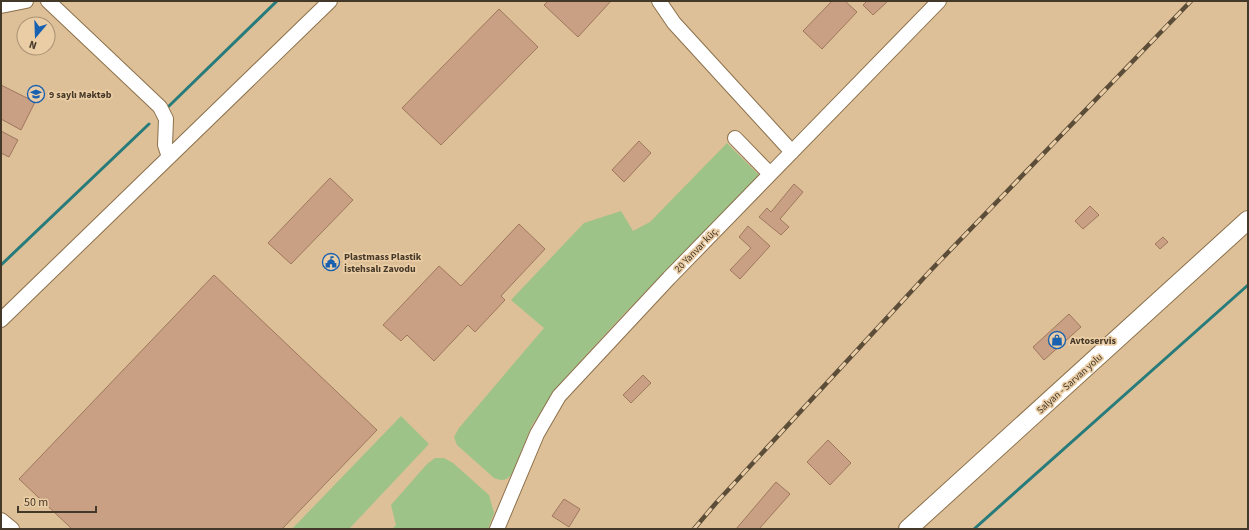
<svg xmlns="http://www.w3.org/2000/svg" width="1249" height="530" viewBox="0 0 1249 530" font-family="'Source Sans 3',sans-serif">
	<rect width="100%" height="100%" fill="#ddc098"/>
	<path fill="#9dc388" d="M 727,143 L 759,175 L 622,316 L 564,379 L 532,425 L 512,474 C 506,481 502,481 494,478 L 457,445 L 454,437 L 459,428 L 544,328 L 511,300 L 584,223 L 621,211 L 633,231 L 650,222 Z
		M 401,416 L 429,444 L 349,529 L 292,529 Z
		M 435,458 L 444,458 L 453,463 L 489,495 L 494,513 L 488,529 L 392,529 L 396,525 L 391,505 L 427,464 Z"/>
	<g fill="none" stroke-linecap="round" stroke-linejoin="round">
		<path stroke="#277b7b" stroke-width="3" d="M 169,106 L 277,1
			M 1,265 L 149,124
			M 974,529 L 1248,285"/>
	</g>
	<path fill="#c9a084" stroke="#9e775d" d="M 548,1 L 611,1 L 578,37 L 544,5 Z
		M 832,1 L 845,1 L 857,12 L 822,49 L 803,31 Z
		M 867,1 L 888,1 L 873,15 L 863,5 Z
		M 499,9 L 538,47 L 441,145 L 402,108 Z
		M 1,85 L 35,102 L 21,130 L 1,119 Z
		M 1,131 L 18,140 L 9,157 L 1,153 Z
		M 639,141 L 651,153 L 624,182 L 612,170 Z
		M 330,178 L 353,200 L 291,264 L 268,243 Z
		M 794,184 L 803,192 L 780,219 L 789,227 L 781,235 L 759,217 L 767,208 L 771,212 Z
		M 1090,206 L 1099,215 L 1083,229 L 1075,221 Z
		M 519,224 L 545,249 L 501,296 L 505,300 L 475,332 L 468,325 L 434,361 L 407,335 L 401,341 L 383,325 L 439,266 L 461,286 Z
		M 748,226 L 770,246 L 740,279 L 730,270 L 751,248 L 739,237 Z
		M 1163,237 L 1168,242 L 1160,249 L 1155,244 Z
		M 214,275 L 377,430 L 282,529 L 72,529 L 19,479 Z
		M 1069,314 L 1081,327 L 1044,360 L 1033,347 Z
		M 643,375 L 651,383 L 631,403 L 623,395 Z
		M 828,440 L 851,463 L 830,485 L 807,462 Z
		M 776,482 L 790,494 L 759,529 L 736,529 Z
		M 564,499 L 580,509 L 569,527 L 552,516 Z"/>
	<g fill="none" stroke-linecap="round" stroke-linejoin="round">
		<g stroke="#8b704b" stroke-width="16">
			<path id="minor" d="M 48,1 L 160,107 L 166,119 L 165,145 L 169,157
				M 659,1 L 674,23 L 792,152
				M 1,6 L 26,1
				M 735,138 L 770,174
				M 1,320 L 330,1
				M 1,520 L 12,529
				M 497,529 L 537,434 L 559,396 L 669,278 L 939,1"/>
		</g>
		<g stroke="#8b704b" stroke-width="20">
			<path id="major" d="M 908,529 L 1248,220"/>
		</g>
		<use href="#minor" stroke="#fff" stroke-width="14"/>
		<use href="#major" stroke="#fff" stroke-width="18"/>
		<g stroke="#5c4d39" stroke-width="4.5">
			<path id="rail" d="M 694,529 L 716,503 L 932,269 L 1191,1"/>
		</g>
		<use href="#rail" stroke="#ebcda5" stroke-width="3" stroke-dasharray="9" stroke-linecap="butt"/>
	</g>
	<defs>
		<g id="school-ring" transform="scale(0.9)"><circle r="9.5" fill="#ebcda5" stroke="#1860b0" stroke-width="1.5"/><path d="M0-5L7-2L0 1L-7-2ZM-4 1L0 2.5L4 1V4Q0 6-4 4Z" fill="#1860b0"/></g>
		<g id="civic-ring" transform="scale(0.9)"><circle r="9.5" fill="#ebcda5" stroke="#1860b0" stroke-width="1.5"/><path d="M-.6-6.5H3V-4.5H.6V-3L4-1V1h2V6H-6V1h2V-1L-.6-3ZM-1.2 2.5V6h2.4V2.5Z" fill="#1860b0"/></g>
		<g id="shop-ring" transform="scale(0.9)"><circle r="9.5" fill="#ebcda5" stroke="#1860b0" stroke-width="1.5"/><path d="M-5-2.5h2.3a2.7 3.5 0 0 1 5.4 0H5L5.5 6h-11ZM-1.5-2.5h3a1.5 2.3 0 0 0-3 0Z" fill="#1860b0"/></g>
	</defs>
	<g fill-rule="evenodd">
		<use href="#school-ring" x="36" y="94"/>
		<use href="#civic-ring" x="331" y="262"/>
		<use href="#shop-ring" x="1057" y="340"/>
	</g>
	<g text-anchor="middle" stroke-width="3.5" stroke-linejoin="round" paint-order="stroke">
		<g font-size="10" font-weight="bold" fill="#443828" stroke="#ebcda5" text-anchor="start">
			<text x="49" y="98">9 saylı Məktəb</text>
			<text x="344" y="260">Plastmass Plastik<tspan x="344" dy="12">İstehsalı Zavodu</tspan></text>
			<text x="1070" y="344">Avtoservis</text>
		</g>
		<g font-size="10" fill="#443828" stroke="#ebcda5">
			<text transform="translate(696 249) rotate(-46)" y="4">20 Yanvar küç.</text>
			<text transform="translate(1069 383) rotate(-42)" y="4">Salyan - Sarvan yolu</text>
		</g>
	</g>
	<rect width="1249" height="530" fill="none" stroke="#443828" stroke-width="4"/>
	<g transform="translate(36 36) rotate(199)"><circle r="19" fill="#ebcda5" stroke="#a89173"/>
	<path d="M0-3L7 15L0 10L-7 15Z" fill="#1860b0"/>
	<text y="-6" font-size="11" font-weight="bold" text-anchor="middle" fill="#443828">N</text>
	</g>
	<path d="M18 506v6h78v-6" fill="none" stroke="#443828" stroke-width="2"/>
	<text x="24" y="506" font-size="12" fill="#443828" stroke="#ebcda5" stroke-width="3" paint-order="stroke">50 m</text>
</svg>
